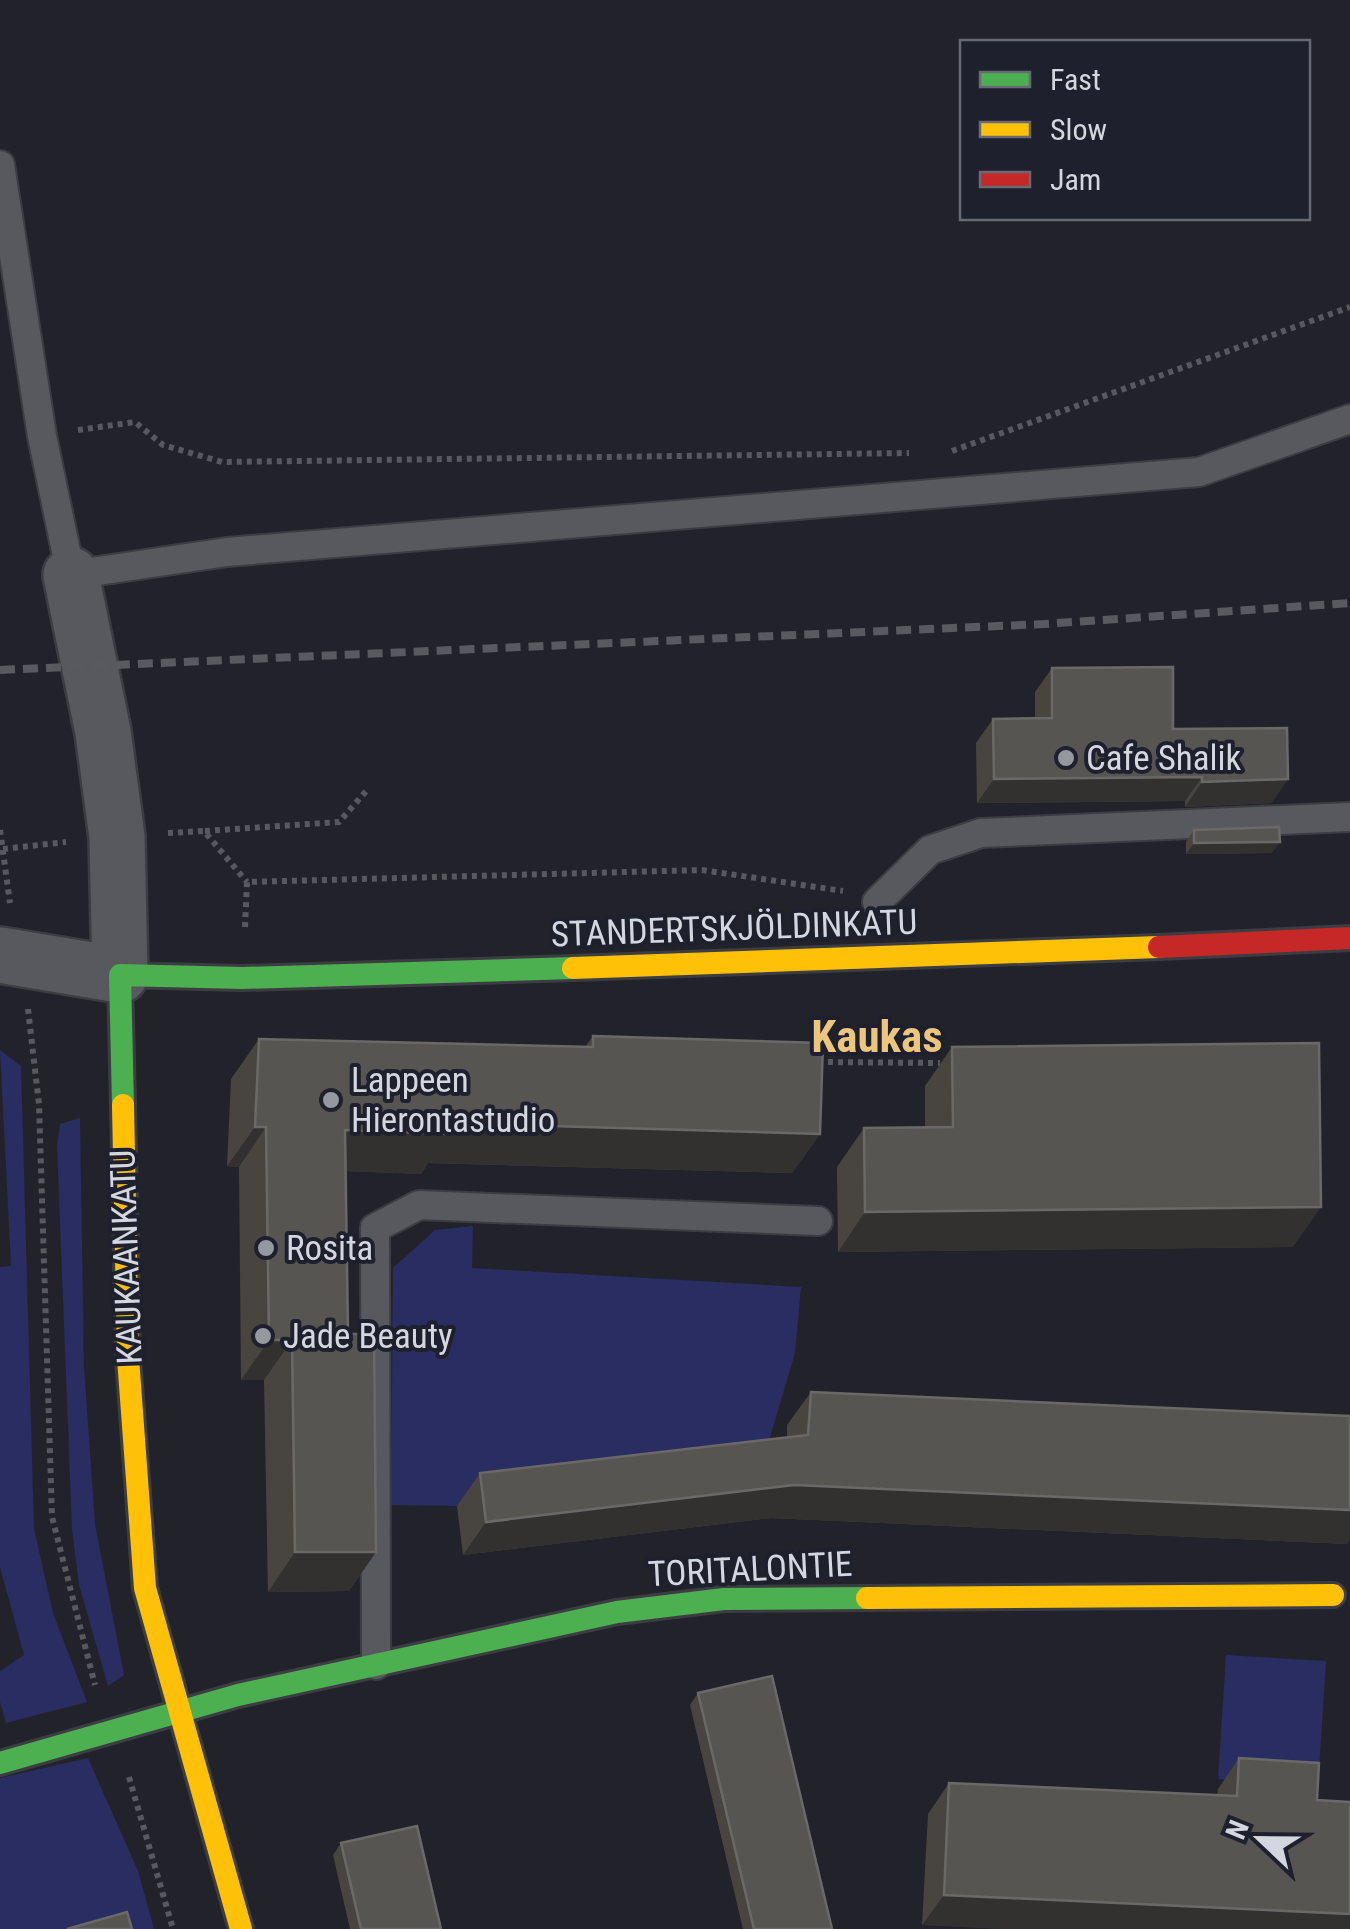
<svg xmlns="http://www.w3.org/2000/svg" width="1350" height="1929" viewBox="0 0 1350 1929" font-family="'Roboto Condensed',sans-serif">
	<rect width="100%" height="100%" fill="#22232a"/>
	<path fill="#292d61" d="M 0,1050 L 21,1066 L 34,1529 L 53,1613 L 87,1702 L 6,1723 L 0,1702 L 0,1671 L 24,1655 L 0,1567 L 0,1267 L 11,1266 Z
		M 80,1118 L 84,1367 L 95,1524 L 124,1675 L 108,1686 L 79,1585 L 72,1529 L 57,1146 L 60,1124 Z
		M 473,1226 L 472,1268 L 801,1287 L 795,1353 L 760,1471 L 457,1506 L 391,1505 L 393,1268 L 435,1230 Z
		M 1226,1655 L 1326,1661 L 1318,1785 L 1218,1779 Z
		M 88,1758 L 138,1871 L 154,1929 L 0,1929 L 0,1778 Z"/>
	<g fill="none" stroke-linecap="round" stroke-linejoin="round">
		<g stroke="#3c3d43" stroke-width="32">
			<path id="lane" d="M 0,165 L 42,436 L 71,575 L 227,552 L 1199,472 L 1350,419
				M 877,902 L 930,850 L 981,833 L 1350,817
				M 376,1665 L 375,1228 L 419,1205 L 818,1221"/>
		</g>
		<g stroke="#3c3d43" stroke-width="60">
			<path id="street" d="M 0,955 L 120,975 L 117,837 L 103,732 L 71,575"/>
		</g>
		<g stroke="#3c3d43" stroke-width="28">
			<path id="fast" d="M 123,1105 L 120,975 L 243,978 L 573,968
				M 0,1763 L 238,1695 L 617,1612 L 724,1599 L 867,1598"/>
		</g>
		<g stroke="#3c3d43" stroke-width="28">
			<path id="slow" d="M 573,968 L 1159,947
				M 123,1105 L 128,1358 L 145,1588 L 241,1929
				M 867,1598 L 1333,1595"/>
		</g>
		<g stroke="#3c3d43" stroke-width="28">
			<path id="jam" d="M 1159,947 L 1350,938"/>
		</g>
		<path stroke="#58595e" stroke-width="6" stroke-dasharray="5 5" stroke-linecap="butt" d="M 78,430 L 135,422 L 163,445 L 222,462 L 909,453
			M 952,451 L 1350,307
			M 0,830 L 10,903
			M 205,831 L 339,822 L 368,789
			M 168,833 L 204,831 L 247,882
			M 3,849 L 66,842
			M 245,927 L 247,882 L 702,870 L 843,891
			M 28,1009 L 39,1104 L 52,1517 L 95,1685
			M 818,1062 L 940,1063
			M 129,1777 L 173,1929"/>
		<use href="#lane" stroke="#58595f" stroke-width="28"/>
		<use href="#street" stroke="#58595f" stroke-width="55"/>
		<use href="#fast" stroke="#4caf50" stroke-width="22"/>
		<use href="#slow" stroke="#ffc107" stroke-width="22"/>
		<use href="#jam" stroke="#c62828" stroke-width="22"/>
		<path stroke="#595a60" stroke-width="8" stroke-dasharray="15 8" stroke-linecap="butt" d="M 0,670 L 1044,624 L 1350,603"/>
	</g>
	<path fill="#484540" d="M 1052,668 L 1173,729 L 1288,779 L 1271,803 L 1185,807 L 1185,801 L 977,803 L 976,743 L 993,719 L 1035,718 L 1035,692 Z
		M 1194,830 L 1272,853 L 1186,854 L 1186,842 Z
		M 593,1036 L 820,1134 L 792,1173 L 428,1163 L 421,1174 L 346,1171 L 348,1334 L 376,1552 L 349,1591 L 268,1592 L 264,1380 L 241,1380 L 239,1167 L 227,1166 L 231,1079 L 259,1039 L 585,1047 Z
		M 952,1047 L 1293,1247 L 838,1252 L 837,1167 L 864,1128 L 925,1127 L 925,1086 Z
		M 811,1392 L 1350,1416 L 1350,1540 L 1347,1544 L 771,1518 L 463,1555 L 457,1506 L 480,1473 L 787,1437 L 787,1425 Z
		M 698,1693 L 832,1929 L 743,1929 L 690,1705 Z
		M 1239,1758 L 1319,1763 L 922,1925 L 928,1814 L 949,1783 L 1217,1796 L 1218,1789 Z
		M 341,1843 L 441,1929 L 350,1929 L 333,1855 Z"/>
	<path fill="#323130" d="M 1202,777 L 1185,801 L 977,803 L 994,779 Z
		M 1288,779 L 1271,803 L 1185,807 L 1202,782 Z
		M 1280,842 L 1272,853 L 1186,854 L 1194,843 Z
		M 448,1123 L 820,1134 L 792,1173 L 428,1163 L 421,1174 L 317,1170 L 345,1130 Z
		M 255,1127 L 266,1127 L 239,1167 L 227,1166 Z
		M 1321,1207 L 1293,1247 L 838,1252 L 865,1212 Z
		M 269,1340 L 292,1340 L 264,1380 L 241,1380 Z
		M 794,1485 L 1350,1510 L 1350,1540 L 1347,1544 L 771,1518 L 463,1555 L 486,1522 Z
		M 295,1552 L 376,1552 L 349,1591 L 268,1592 Z
		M 944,1895 L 1350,1914 L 1350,1929 L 999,1929 L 922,1925 Z"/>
	<path fill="#575551" stroke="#6b6968" stroke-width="2.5" d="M 1173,667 L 1173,729 L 1287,728 L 1288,779 L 1202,782 L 1202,777 L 994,779 L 993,719 L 1052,718 L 1052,668 Z
		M 1279,827 L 1280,842 L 1194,843 L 1194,830 Z
		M 593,1036 L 823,1043 L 820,1134 L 448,1123 L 448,1134 L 345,1130 L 348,1334 L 374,1334 L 376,1552 L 295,1552 L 292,1340 L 269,1340 L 266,1127 L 255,1127 L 259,1039 L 593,1047 Z
		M 1319,1043 L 1321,1207 L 865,1212 L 864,1128 L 953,1127 L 952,1047 Z
		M 811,1392 L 1350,1416 L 1350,1510 L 794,1485 L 486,1522 L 480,1473 L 808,1435 Z
		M 772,1676 L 832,1929 L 754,1929 L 698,1693 Z
		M 1239,1758 L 1319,1763 L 1317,1800 L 1350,1802 L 1350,1914 L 944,1895 L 949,1783 L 1237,1796 Z
		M 417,1826 L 441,1929 L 361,1929 L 341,1843 Z
		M 127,1912 L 132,1929 L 67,1929 Z"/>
	<g fill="#9698a0" stroke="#1e202d" stroke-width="4">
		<circle cx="1066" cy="758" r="10"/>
		<circle cx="331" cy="1100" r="10"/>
		<circle cx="266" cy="1248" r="10"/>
		<circle cx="263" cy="1336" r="10"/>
	</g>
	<g text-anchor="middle" stroke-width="8" stroke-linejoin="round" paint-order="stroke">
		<g font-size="35" fill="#d5d7e0" stroke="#1e202d" text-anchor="start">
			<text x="1086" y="770">Cafe Shalik</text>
			<text x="351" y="1092">Lappeen<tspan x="351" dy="40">Hierontastudio</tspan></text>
			<text x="286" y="1260">Rosita</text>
			<text x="283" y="1348">Jade Beauty</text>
		</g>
		<g font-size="35" fill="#d5d7e0" stroke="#1e202d">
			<text transform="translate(734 928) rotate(-2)" y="12">STANDERTSKJÖLDINKATU</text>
			<text transform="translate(126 1257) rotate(-92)" y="12">KAUKAANKATU</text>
			<text transform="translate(750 1569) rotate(-3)" y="12">TORITALONTIE</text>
		</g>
		<g font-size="45" font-weight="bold" fill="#ecc57e" stroke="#1e202d">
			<text x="877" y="1052">Kaukas</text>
		</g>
	</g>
	<rect x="960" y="40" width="350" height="180" fill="#1e202d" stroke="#676975" stroke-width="2.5"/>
	<rect x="980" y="72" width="50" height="15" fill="#4caf50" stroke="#676975" stroke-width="2.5"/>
	<text x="1050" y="90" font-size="30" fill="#d5d7e0">Fast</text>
	<rect x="980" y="122" width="50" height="15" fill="#ffc107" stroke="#676975" stroke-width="2.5"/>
	<text x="1050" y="140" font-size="30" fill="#d5d7e0">Slow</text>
	<rect x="980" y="172" width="50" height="15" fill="#c62828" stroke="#676975" stroke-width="2.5"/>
	<text x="1050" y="190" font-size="30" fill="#d5d7e0">Jam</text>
	<g transform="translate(1260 1839) rotate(292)" stroke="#1e202d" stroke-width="8" paint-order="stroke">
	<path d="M0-8L18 38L0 25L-18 38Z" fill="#d5d7e0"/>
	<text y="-15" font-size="28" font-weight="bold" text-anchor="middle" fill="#d5d7e0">N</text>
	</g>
</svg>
